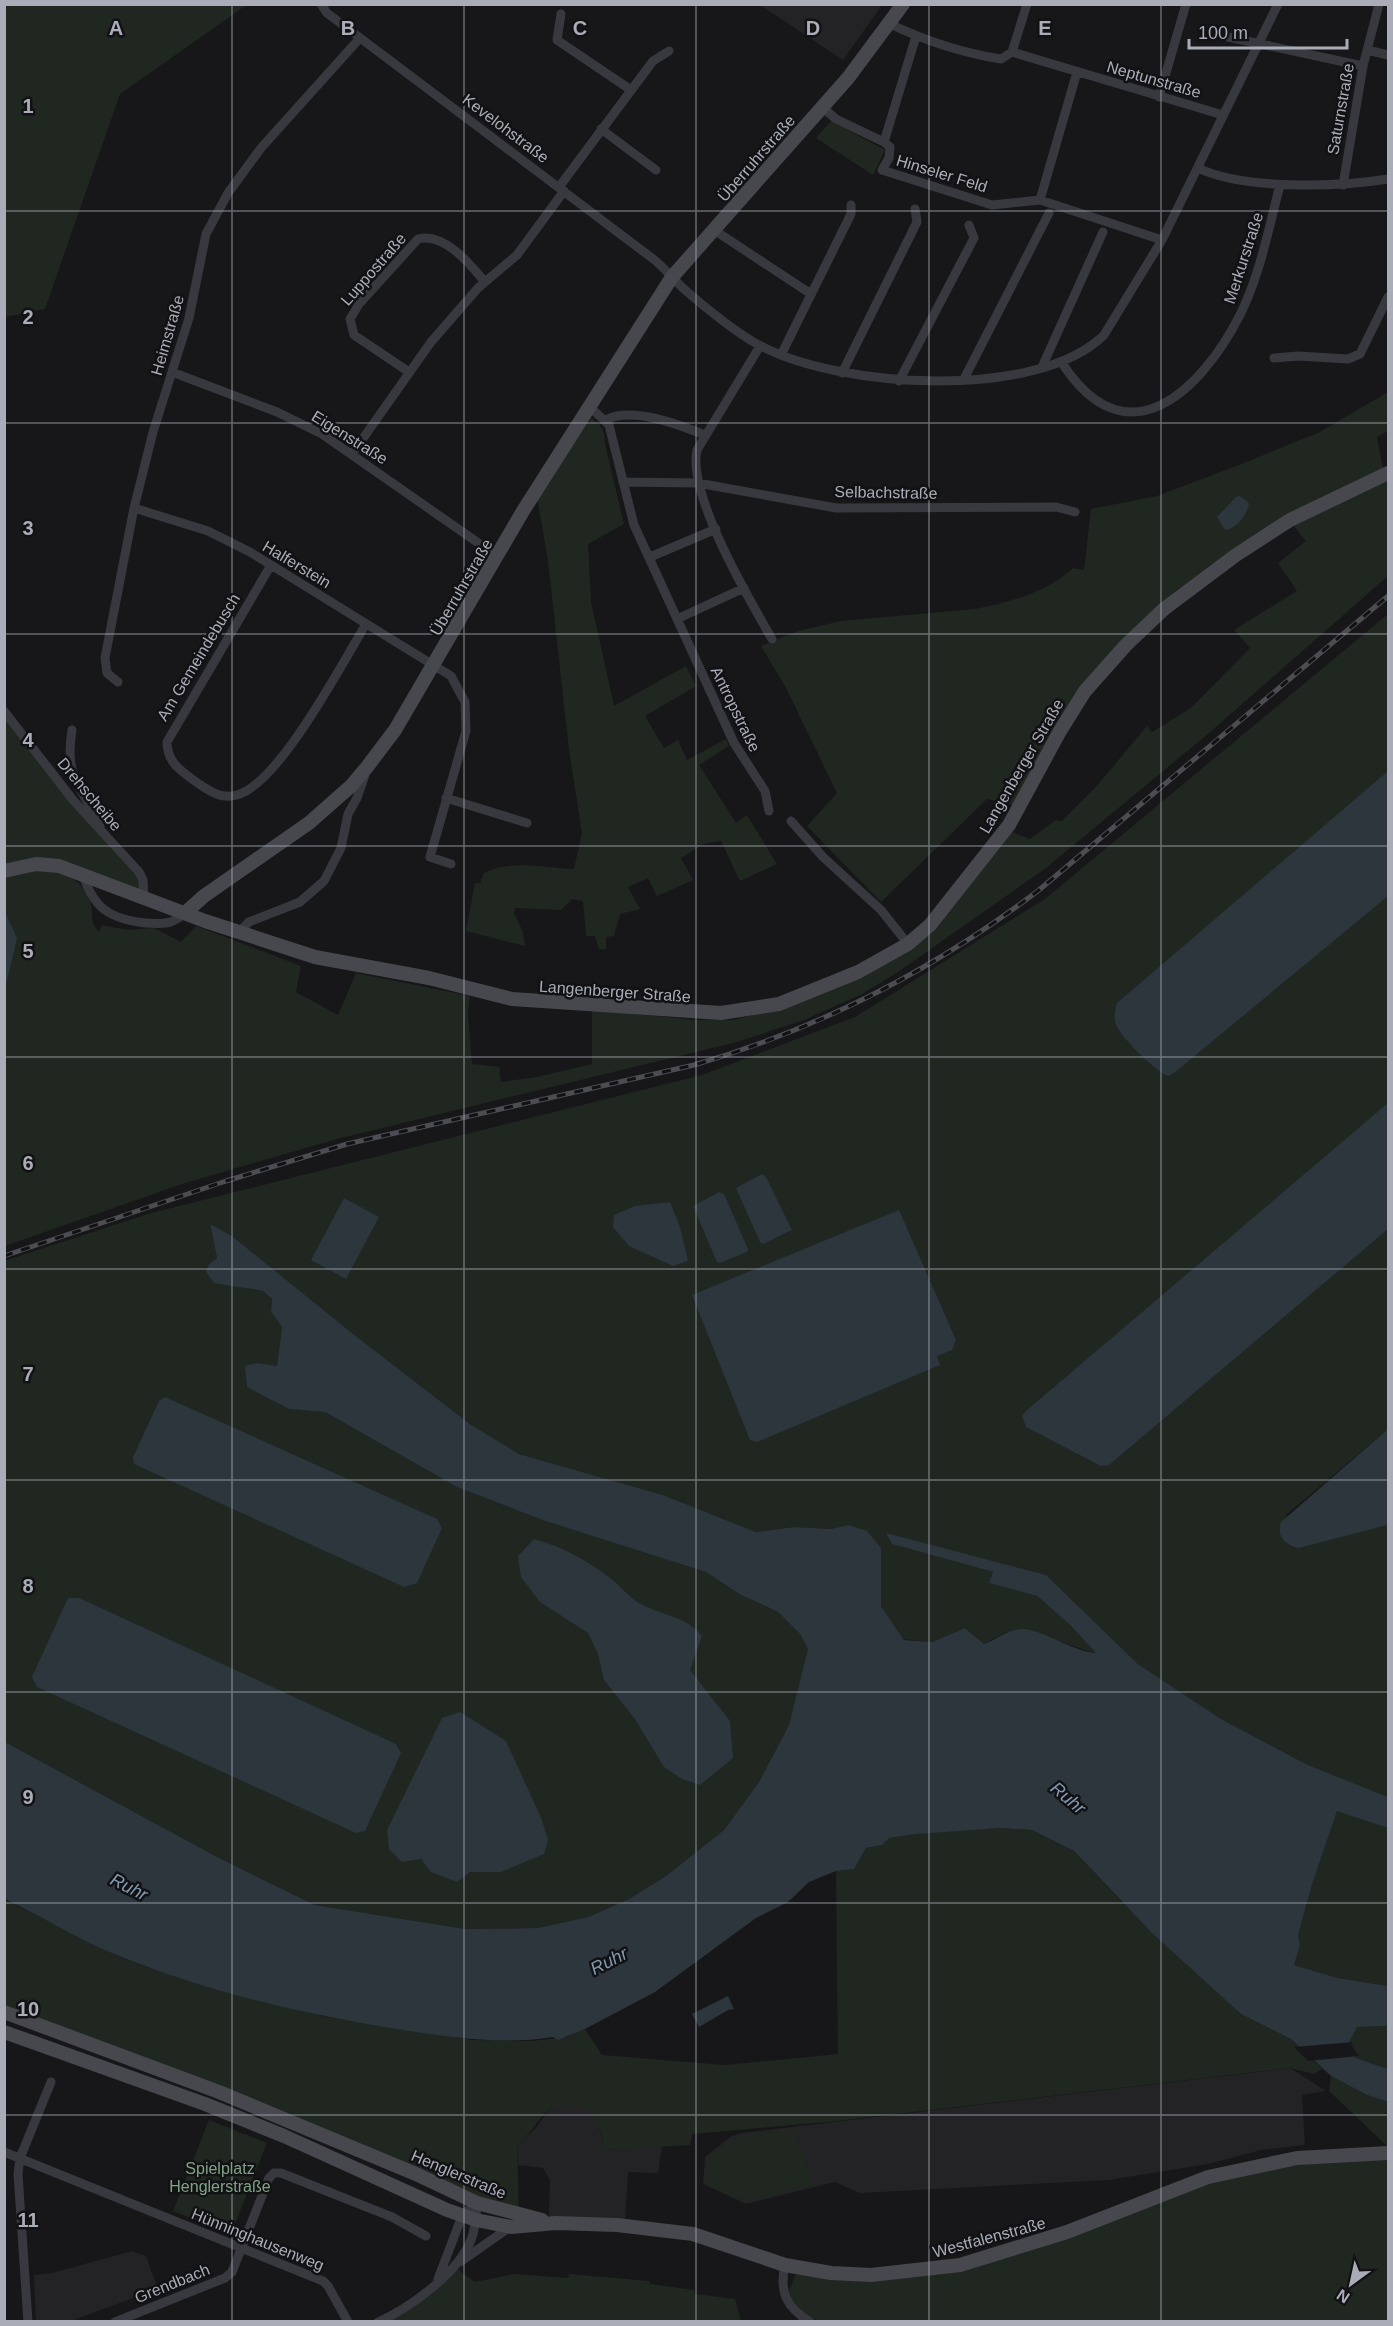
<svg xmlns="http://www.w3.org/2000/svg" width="1393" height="2326" viewBox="0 0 1393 2326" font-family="Helvetica,sans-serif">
	<rect width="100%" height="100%" fill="#171719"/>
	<path fill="#232326" d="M 760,5 L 882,5 L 843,60 Z
		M 1290,2068 L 1326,2091 L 1302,2095 L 1305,2145 L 1261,2150 L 1208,2164 L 1109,2180 L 860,2193 L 835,2182 L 746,2204 L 703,2184 L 705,2157 L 730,2137 L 741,2133 Z
		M 578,2105 L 590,2111 L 596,2119 L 606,2150 L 662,2146 L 658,2173 L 628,2172 L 625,2222 L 549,2218 L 550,2180 L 543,2168 L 518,2165 L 517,2144 L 535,2129 L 548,2111 L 555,2107 Z
		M 132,2251 L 146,2256 L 158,2289 L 71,2321 L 36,2321 L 34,2275 L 52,2273 Z"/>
	<path fill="#1f2720" d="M 5,4 L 245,6 L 120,94 L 45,309 L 5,317 Z
		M 831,121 L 885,150 L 873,175 L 816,138 Z
		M 1388,392 L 1388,431 L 1377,437 L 1384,474 L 1236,554 L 1098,674 L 1019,806 L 987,799 L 881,902 L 807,826 L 837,793 L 785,686 L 761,646 L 798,631 L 841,621 L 975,609 C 1010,602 1046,593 1073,568 L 1084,570 L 1091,509 L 1157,496 L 1239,465 L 1320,432 Z
		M 591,418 C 602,425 605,430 605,444 L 624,524 L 588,544 L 591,602 L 614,706 L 686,666 L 696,686 L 645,716 L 664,748 L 678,740 L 687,760 L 726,739 L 729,746 L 699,765 L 736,823 L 747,815 L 777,864 L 740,881 L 721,841 L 704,844 L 681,858 L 693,880 L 657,896 L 648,878 L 628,887 L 640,909 L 620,914 L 614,936 L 606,937 L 606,949 L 599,949 L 595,936 L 586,936 L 583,901 L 572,899 L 561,910 L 515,908 L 514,913 L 523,932 L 525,946 L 466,931 L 475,883 L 480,883 L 484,873 C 510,859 546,868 574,869 L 582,833 L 569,750 L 548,561 L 537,497 Z
		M 1388,474 L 1388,576 L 1209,733 L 1046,868 L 898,972 L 862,994 L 804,1020 L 737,1042 L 337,1139 L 185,1183 L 5,1246 L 4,875 C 35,868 78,866 90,901 C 94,913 89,921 99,932 L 102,925 L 128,930 L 154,928 L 181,942 L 196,926 L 301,966 L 296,992 L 338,1015 L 356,973 L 470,996 L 468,1013 L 472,1064 L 499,1067 L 501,1082 L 537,1077 L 592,1064 L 592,1010 L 696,1020 L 733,1020 L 768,1011 L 909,947 L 1006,830 L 1030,839 L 1056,820 L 1062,821 L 1095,788 L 1147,726 L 1152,732 L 1191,708 L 1250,648 L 1234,630 L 1297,591 L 1278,563 L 1306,541 L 1290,521 Z
		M 1388,614 L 1388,1429 L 1286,1515 L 1299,1548 L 1388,1525 L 1388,1797 L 1308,1765 L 1221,1719 L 1138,1664 L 1046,1575 L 892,1544 L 993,1572 L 990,1583 L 1037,1596 L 1070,1625 L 1097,1654 L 1040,1635 L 1006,1632 L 984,1644 L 965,1628 L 932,1642 L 903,1639 L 881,1606 L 881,1548 L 848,1525 L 831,1529 L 794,1527 L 756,1532 L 663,1495 L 519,1454 L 470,1424 L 352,1333 L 232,1236 L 210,1225 L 217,1258 L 209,1264 L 248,1289 L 263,1291 L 272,1299 L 271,1312 L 282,1327 L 277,1367 L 256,1363 L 276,1400 L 289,1409 L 325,1412 L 457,1487 L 545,1521 L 706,1572 L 739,1594 L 778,1612 L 800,1634 L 808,1649 L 789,1725 L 759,1782 L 724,1830 L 666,1876 L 629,1899 L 588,1917 L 538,1928 L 465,1929 L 315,1905 L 219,1858 L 5,1742 L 4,1261 L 151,1213 L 702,1075 L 855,1017 L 1045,899 Z
		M 4,711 L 137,873 L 143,895 L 76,868 L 5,868 Z
		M 1337,1810 L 1388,1828 L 1388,1986 L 1338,1978 L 1294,1965 L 1300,1945 L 1298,1935 L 1312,1885 Z
		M 1000,1828 L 1032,1830 L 1074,1851 L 1121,1901 L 1241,2014 L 1291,2039 L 1322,2069 L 1314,2074 L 1290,2068 L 828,2122 L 692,2134 L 690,2145 L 606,2150 C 599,2128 596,2103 568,2106 C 562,2107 555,2106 549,2110 C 538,2118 532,2134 517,2144 L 519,2214 L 5,2006 L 4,1899 L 118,1956 L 150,1968 L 206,1986 L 327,2017 L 472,2040 L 531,2041 L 568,2037 L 575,2031 L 585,2029 L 602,2055 L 725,2065 L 838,2054 L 836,1871 L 854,1869 L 866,1848 L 882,1845 L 888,1838 L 941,1831 Z
		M 1388,2026 L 1388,2069 L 1356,2058 L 1348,2044 L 1356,2027 Z
		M 1331,2076 L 1367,2095 L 1388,2102 L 1388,2147 L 1329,2091 Z
		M 209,2120 L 267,2143 L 231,2234 L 173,2211 Z
		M 794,2128 L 813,2185 L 746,2202 L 705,2183 L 707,2159 C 742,2130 750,2133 794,2128 Z
		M 1388,2154 L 1388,2321 L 818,2321 L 795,2310 L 788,2293 L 798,2268 L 831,2274 L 960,2265 L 1251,2166 Z
		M 456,2268 L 475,2282 L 514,2274 L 568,2278 L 569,2274 L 649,2281 L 650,2284 L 694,2290 L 695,2294 L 735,2299 L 741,2321 L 386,2322 Z"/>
	<path fill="#2d353d" d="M 1240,496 L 1249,503 C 1248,514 1236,529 1225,530 L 1217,517 L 1236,497 Z
		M 1388,771 L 1388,896 L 1174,1073 L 1168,1076 C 1155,1071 1119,1036 1115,1022 C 1114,1015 1115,1010 1117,1003 Z
		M 5,912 L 17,938 L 5,989 Z
		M 1388,1103 L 1388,1229 L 1109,1465 L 1101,1466 L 1026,1427 L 1022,1416 L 1027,1410 Z
		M 762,1174 L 766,1177 L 792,1230 L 763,1244 L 760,1242 L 736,1188 Z
		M 719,1192 L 724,1194 L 748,1249 L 747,1252 L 720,1263 L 717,1262 L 693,1206 Z
		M 344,1198 L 379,1217 L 346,1279 L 311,1260 Z
		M 670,1202 L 680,1227 L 688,1261 L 673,1266 L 629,1246 L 613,1227 L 614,1215 L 635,1206 Z
		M 899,1210 L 956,1340 L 952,1350 L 937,1356 L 940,1365 L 757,1442 L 750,1440 L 692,1295 Z
		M 210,1224 L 232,1236 L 352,1333 L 470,1424 L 519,1454 L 663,1495 L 756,1532 L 794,1527 L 831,1529 L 848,1525 L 867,1531 L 881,1548 L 881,1606 L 904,1640 L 932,1642 L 965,1628 L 984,1644 C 998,1639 1008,1628 1024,1629 C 1043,1630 1072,1651 1096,1653 L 1070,1625 L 1037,1596 L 989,1583 L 993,1572 L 892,1544 L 886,1533 L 1046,1575 L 1138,1664 L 1221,1719 L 1308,1765 L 1388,1797 L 1388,1828 L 1337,1811 L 1312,1885 L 1298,1935 L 1300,1945 L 1294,1965 L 1338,1978 L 1388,1986 L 1388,2026 L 1357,2027 L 1348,2044 L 1356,2058 L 1388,2069 L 1388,2102 L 1367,2095 L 1331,2076 L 1291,2039 L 1241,2014 L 1153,1934 L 1074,1851 L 1032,1830 L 1000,1828 L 917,1834 L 889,1838 L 882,1845 L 866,1848 L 854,1869 L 836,1871 L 809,1882 L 788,1902 L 756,1918 L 655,1992 L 585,2029 L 558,2040 L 553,2037 C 505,2045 457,2038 409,2031 C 310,2016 211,1993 119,1956 C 79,1940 43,1917 5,1899 L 5,1742 L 219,1858 L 315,1905 L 465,1929 L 538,1928 L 588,1917 L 629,1899 L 666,1876 L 724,1830 L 759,1782 L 789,1725 L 808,1649 L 800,1634 L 778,1612 L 739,1594 L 706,1572 L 545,1521 L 457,1487 L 325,1412 L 289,1409 L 247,1387 L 245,1366 L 256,1363 L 277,1366 L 282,1327 L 271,1312 L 272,1299 L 263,1291 L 214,1283 L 206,1272 L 209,1264 L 217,1258 Z
		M 165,1397 L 437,1519 L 442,1528 L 417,1583 L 404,1587 L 134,1464 L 133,1457 L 159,1401 Z
		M 1388,1429 L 1388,1525 L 1299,1548 C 1285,1545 1276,1536 1281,1522 Z
		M 534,1539 C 561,1546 586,1560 609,1577 C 620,1585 629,1598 641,1604 C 661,1615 688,1617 702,1636 L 690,1670 L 730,1721 L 733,1758 L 700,1785 L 682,1779 L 664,1767 L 635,1719 L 604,1680 L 598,1654 L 588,1633 L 540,1602 L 521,1577 L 518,1556 Z
		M 68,1598 L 79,1598 L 396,1744 L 401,1753 L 365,1831 L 356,1833 L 37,1687 L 32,1677 Z
		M 460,1712 L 506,1741 L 542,1820 L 548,1840 L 544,1854 L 501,1872 L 470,1872 L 457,1882 L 431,1872 L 421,1859 L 402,1862 L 389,1849 L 387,1830 L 442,1718 Z
		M 728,1996 L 734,2009 L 728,2010 L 699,2027 L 692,2014 Z"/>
	<path fill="#171719" d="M 1353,2042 L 1351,2044 L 1359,2056 L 1308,2061 L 1294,2047 Z"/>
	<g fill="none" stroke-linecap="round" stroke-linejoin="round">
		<path stroke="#38393e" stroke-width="9" d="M 321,4 L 327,13 L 652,258 C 664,267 673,279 684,289 C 703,306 739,335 761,346 C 840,388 1037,401 1104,335 L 1162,240 L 1278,4
			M 561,14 L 557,40 L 631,90
			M 890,24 C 926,41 962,53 1001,59 L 1012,52 L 1027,4
			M 1228,37 L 1363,66
			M 1367,50 L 1388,55
			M 1012,52 L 1223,115
			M 1159,97 L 1186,4
			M 822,107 L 836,119 L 884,142 L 916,36
			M 601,129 L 656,170
			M 884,142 L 890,147 L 889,158 L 882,170 L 992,205 L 1040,200 L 1162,240
			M 1198,168 C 1244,190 1338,187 1388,179
			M 1343,185 L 1363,66 L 1379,4
			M 559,187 L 653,61 L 669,51
			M 1040,200 L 1077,72
			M 714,230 L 811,294
			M 760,346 L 697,450 C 687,494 749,599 772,639
			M 781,355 L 851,214 L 851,205
			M 1274,358 L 1298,356 L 1348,359 L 1360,354 L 1388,297
			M 1062,363 C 1127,463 1201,391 1240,315 C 1260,275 1269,227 1280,185
			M 1042,367 L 1103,232
			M 172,372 L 277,412 L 322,434 L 497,556
			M 409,372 L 354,335 L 350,319 L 359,304 L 418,239 C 444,232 470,264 485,282
			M 842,373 L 917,222 L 915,209
			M 964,379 L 1049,213
			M 899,381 L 974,238 L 969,225
			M 590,407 L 609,425 L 634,525 L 734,743 L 765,791 L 769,811
			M 606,420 C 632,406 680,425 705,435
			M 352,454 L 431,342 L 478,288 L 517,255 L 564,191
			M 623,482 L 698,483 L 836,508 L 1056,507 L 1075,512
			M 134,508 L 208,531 L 250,552 L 451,676 L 465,702 L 466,731 L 430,857 L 451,864
			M 650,557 L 716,529
			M 271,565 L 167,742 C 167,764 183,772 199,784 C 211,792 221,799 237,795 C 279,784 343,662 366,624
			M 677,619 L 744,588
			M 118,682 L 107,673 L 105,658 L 134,508 L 153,432 L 189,318 L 206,234 L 228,193 L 261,148 L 360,38
			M 4,711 L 73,800 L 139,872 L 143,880 L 144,898
			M 72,730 C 64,780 82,785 100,827
			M 446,798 L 527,823
			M 791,821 L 823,857 L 881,910 L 908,944
			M 83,874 C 93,908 110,919 145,923 C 163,924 172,925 185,913
			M 239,932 L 249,922 L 300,902 L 324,881 L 341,848 L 348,814 L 357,798 L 365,775
			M 4,2152 L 323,2281 L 328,2286 L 348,2322
			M 460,2262 L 510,2227
			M 785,2265 C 779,2292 786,2307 810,2322
			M 438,2279 L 462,2216 L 477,2203
			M 28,2322 L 18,2174 L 20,2158 L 51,2082
			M 115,2322 L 225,2278 L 232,2272 L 269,2178 L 274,2173 L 281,2173 L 392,2217 L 426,2236
			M 378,2322 C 410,2308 458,2273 471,2240 C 476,2228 476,2215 477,2203"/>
		<path stroke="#46484e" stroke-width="14" d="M 4,871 L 36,864 L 59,866 L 205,921 L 315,957 L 429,978 L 512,999 L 721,1013 L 779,1004 L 858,972 L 908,944 L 930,925 L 1009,825 L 1060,731 L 1085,691 L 1126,645 L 1164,609 L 1236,555 L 1290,520 L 1388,473
			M 185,913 L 204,896 L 309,823 L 351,786 L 367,767 L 395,730 L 523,511 L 672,277 L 848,78 L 903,4
			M 4,2012 L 219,2092 L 416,2174 L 477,2203 L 542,2220
			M 4,2032 L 205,2104 L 284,2136 L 447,2210 L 476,2220 L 511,2227 L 556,2223 L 617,2225 L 693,2234 L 785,2265 L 831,2273 L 871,2275 L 960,2265 L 1067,2232 L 1208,2177 L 1297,2158 L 1388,2153"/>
		<g stroke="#4b4d53" stroke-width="5">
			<path id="rail" d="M 4,1256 L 226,1181 L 347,1144 L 694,1065 C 821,1028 934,970 1039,890 L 1388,596"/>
		</g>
		<use href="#rail" stroke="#121214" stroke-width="3" stroke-dasharray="9" stroke-linecap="butt"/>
	</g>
	<path fill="none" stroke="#aaadb8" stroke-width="1.5" stroke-opacity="0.55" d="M 232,4 L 232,2322M 464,4 L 464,2322M 696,4 L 696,2322M 929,4 L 929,2322M 1161,4 L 1161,2322M 4,211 L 1388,211M 4,423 L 1388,423M 4,634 L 1388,634M 4,846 L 1388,846M 4,1057 L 1388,1057M 4,1269 L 1388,1269M 4,1480 L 1388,1480M 4,1692 L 1388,1692M 4,1903 L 1388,1903M 4,2115 L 1388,2115"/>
	<g text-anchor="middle" stroke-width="5" stroke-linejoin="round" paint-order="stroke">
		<g font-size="16" fill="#aaadb8" stroke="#121214">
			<text transform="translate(1154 79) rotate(16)" y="6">Neptunstraße</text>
			<text transform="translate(1340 109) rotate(-80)" y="6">Saturnstraße</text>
			<text transform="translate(506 128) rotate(37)" y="6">Kevelohstraße</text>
			<text transform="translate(756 158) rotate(-49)" y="6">Überruhrstraße</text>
			<text transform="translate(942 173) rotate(17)" y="6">Hinseler Feld</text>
			<text transform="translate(1243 258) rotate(-72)" y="6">Merkurstraße</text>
			<text transform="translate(373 269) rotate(-49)" y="6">Luppostraße</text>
			<text transform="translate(167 335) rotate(-74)" y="6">Heimstraße</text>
			<text transform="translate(350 437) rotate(32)" y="6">Eigenstraße</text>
			<text transform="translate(886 492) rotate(1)" y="6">Selbachstraße</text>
			<text transform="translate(297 564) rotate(31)" y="6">Halferstein</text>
			<text transform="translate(461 587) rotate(-60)" y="6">Überruhrstraße</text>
			<text transform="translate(198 657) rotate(-59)" y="6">Am Gemeindebusch</text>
			<text transform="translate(736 709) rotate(64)" y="6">Antropstraße</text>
			<text transform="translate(1021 766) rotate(-60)" y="6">Langenberger Straße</text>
			<text transform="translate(90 794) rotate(50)" y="6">Drehscheibe</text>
			<text transform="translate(615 991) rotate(4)" y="6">Langenberger Straße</text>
			<text transform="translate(459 2174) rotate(23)" y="6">Henglerstraße</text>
			<text transform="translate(989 2237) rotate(-15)" y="6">Westfalenstraße</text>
			<text transform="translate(258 2239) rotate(22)" y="6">Hünninghausenweg</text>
			<text transform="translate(172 2283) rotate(-22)" y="6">Grendbach</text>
		</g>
		<g font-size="16" fill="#81a385" stroke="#121214">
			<text x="220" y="2174">Spielplatz<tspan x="220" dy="18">Henglerstraße</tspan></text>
		</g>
		<g font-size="18" font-style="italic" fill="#8299b2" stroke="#121214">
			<text transform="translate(1068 1798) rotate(40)" y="6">Ruhr</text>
			<text transform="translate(129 1887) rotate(27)" y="6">Ruhr</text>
			<text transform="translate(609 1961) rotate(-27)" y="6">Ruhr</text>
		</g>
	</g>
	<g font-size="20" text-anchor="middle" font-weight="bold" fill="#aaadb8" stroke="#121214" stroke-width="5" stroke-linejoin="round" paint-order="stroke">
		<text x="116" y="35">A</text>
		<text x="348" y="35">B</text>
		<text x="580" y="35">C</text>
		<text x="813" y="35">D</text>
		<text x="1045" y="35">E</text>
		<text x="28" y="113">1</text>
		<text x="28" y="324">2</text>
		<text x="28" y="535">3</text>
		<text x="28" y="747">4</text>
		<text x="28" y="958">5</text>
		<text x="28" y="1170">6</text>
		<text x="28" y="1381">7</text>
		<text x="28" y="1593">8</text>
		<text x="28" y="1804">9</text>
		<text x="28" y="2016">10</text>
		<text x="28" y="2227">11</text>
	</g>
	<rect width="1393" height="2326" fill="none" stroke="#aaadb8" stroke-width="12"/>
	<g transform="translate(1351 2284) rotate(213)" stroke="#121214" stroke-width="4.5" paint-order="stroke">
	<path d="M0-4.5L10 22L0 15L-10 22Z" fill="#aaadb8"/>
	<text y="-9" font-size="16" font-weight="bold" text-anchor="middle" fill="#aaadb8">N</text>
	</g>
	<path d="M1189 39v9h158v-9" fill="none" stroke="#aaadb8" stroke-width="3"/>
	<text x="1198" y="39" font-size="18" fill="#aaadb8" stroke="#121214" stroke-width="4.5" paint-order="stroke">100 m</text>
</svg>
